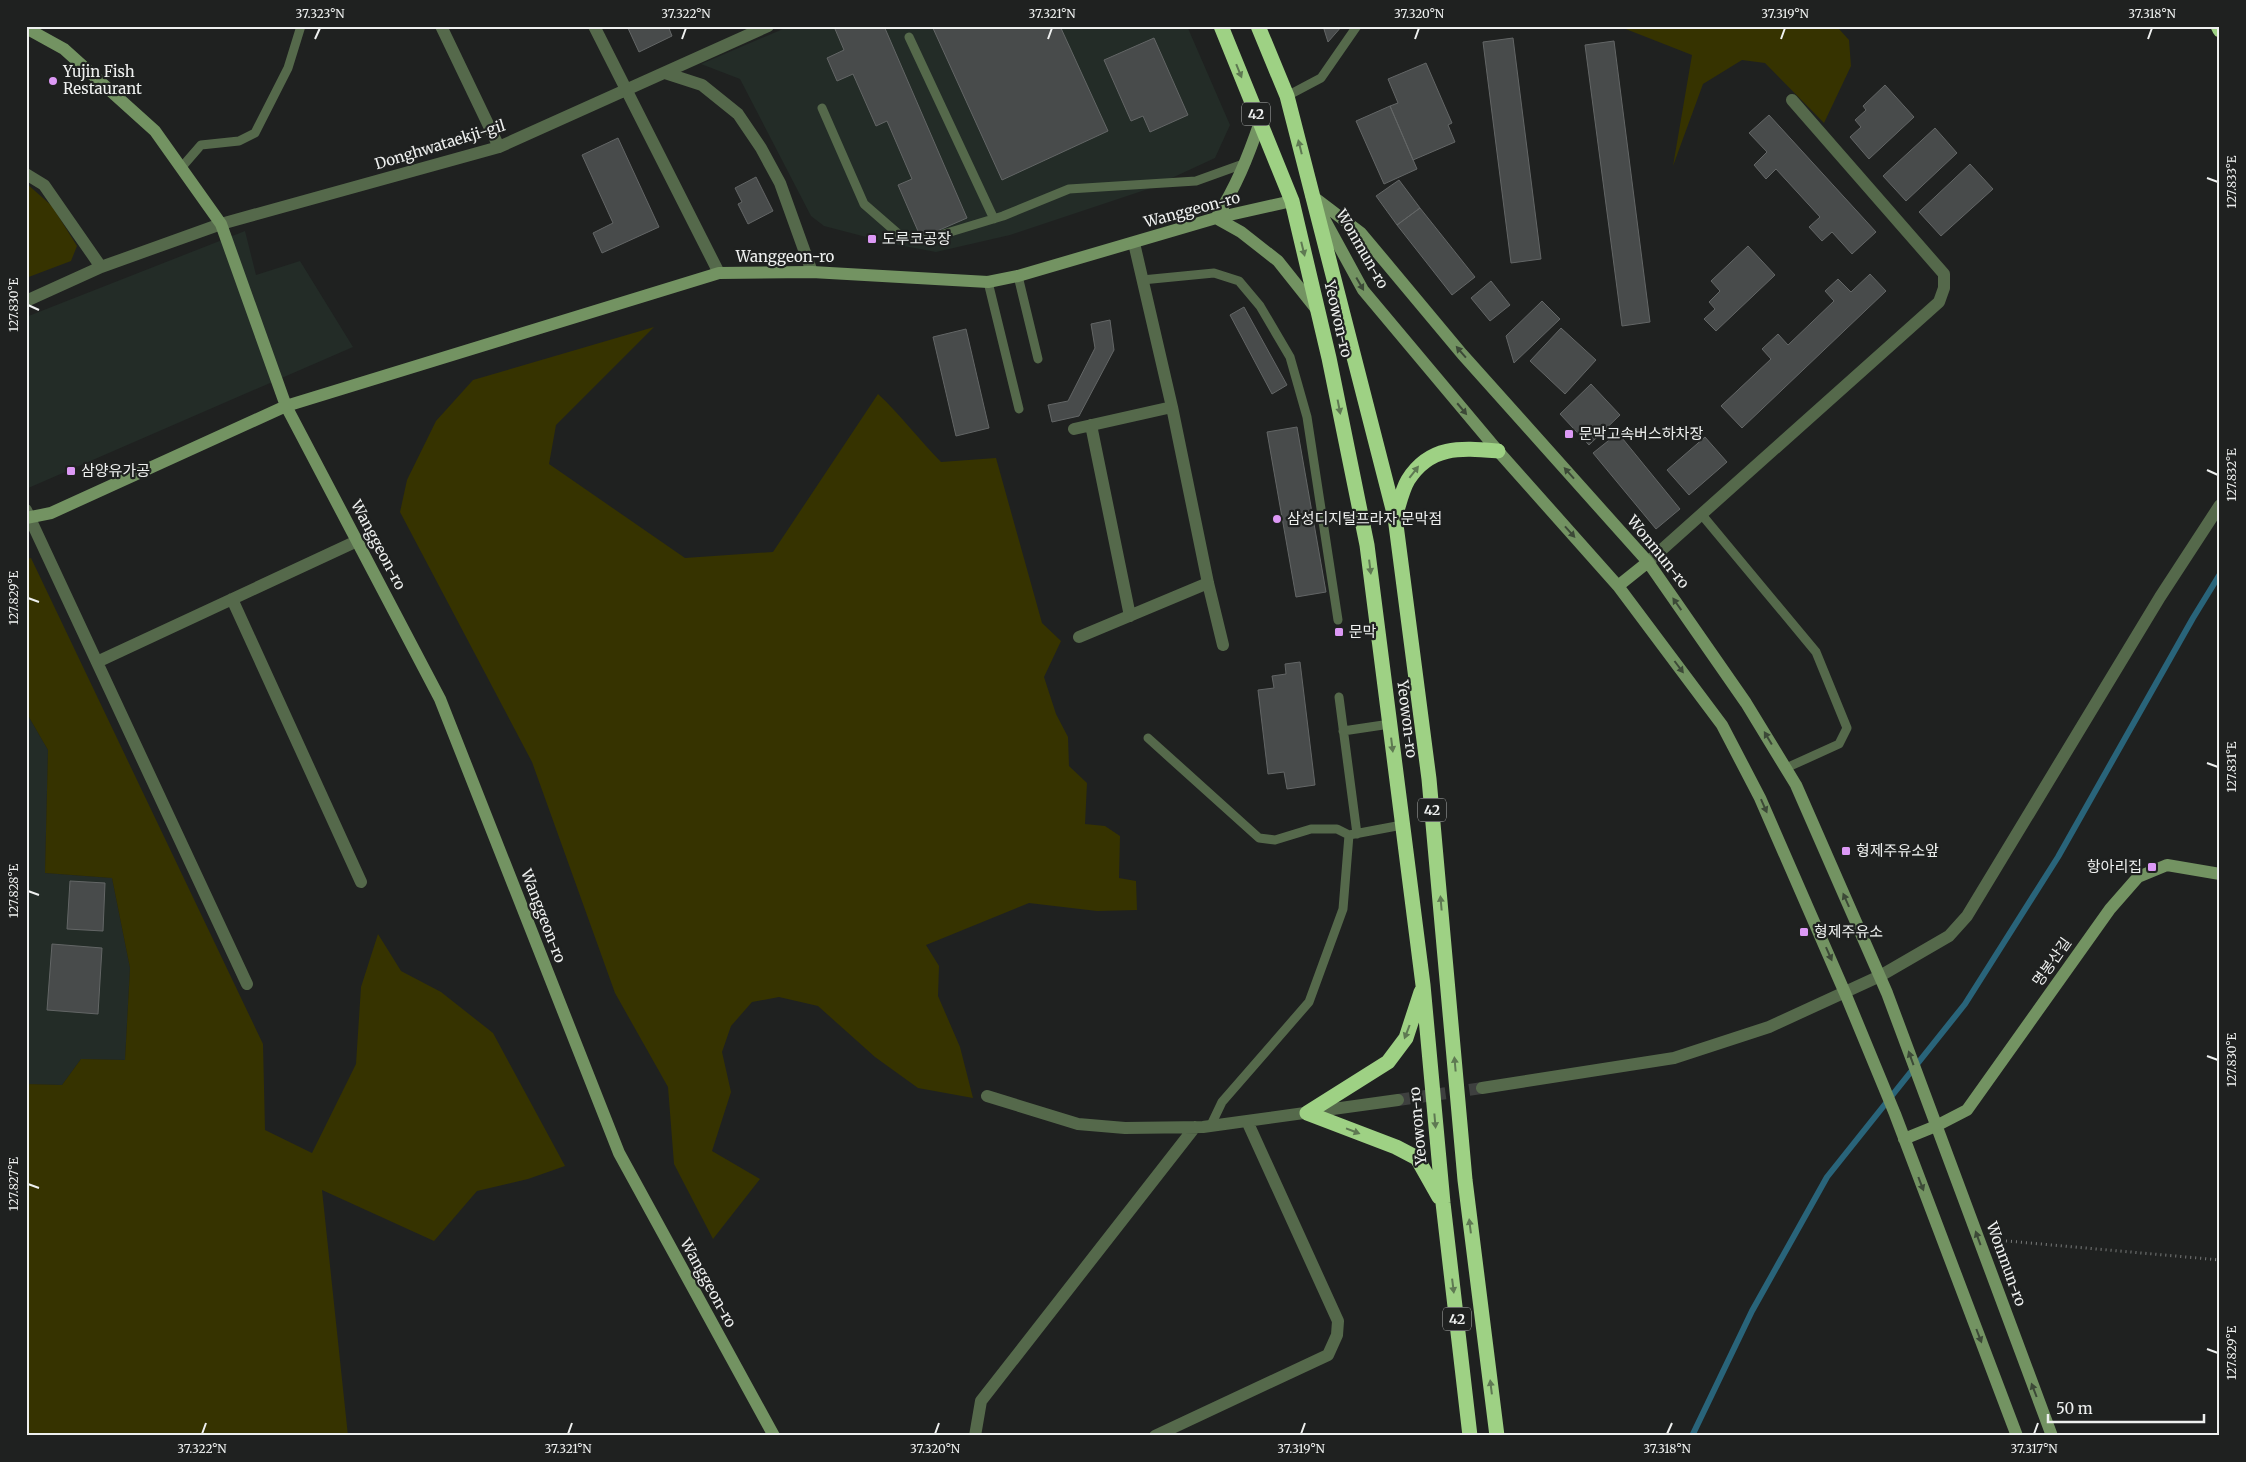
<svg xmlns="http://www.w3.org/2000/svg" width="2246" height="1462" viewBox="0 0 2246 1462" font-family="Merriweather,'Noto Sans KR',serif">
	<rect width="100%" height="100%" fill="#1f2120"/>
	<path fill="#232c27" d="M 790,26 L 1187,26 L 1230,125 L 1215,158 L 1148,189 L 1010,235 L 936,252 L 893,244 L 824,226 L 811,216 L 740,79 L 701,64 Z
		M 245,231 L 256,275 L 300,261 L 353,347 L 26,489 L 26,317 Z
		M 26,712 L 48,750 L 45,873 L 112,878 L 130,968 L 125,1060 L 81,1059 L 62,1085 L 26,1084 Z"/>
	<path fill="#363300" d="M 1618,26 L 1841,26 L 1839,29 L 1849,40 L 1851,66 L 1824,123 L 1765,63 L 1742,60 L 1703,84 L 1673,166 L 1692,55 Z
		M 26,183 L 52,206 L 77,246 L 71,261 L 26,278 Z
		M 654,327 L 556,425 L 549,464 L 685,558 L 773,552 L 878,394 C 901,415 919,440 941,462 L 996,458 L 1042,623 L 1061,641 L 1044,677 L 1056,714 L 1068,737 L 1069,766 L 1087,783 L 1085,824 L 1105,826 L 1120,836 L 1119,878 L 1136,881 L 1137,910 L 1097,911 L 1029,903 L 926,945 L 939,966 L 938,996 L 960,1047 L 973,1098 L 918,1088 L 875,1057 L 818,1006 L 779,997 L 752,1002 L 731,1026 L 722,1052 L 731,1092 L 712,1151 L 760,1179 L 713,1239 L 674,1164 L 668,1087 L 615,993 L 532,762 L 400,512 L 407,480 L 436,421 L 473,380 Z
		M 31,558 L 263,1044 L 265,1130 L 312,1153 L 356,1064 L 361,987 L 378,934 L 401,971 L 441,992 L 493,1033 L 565,1166 L 528,1179 L 477,1191 L 434,1241 L 322,1190 L 348,1436 L 26,1436 L 26,1084 L 62,1085 L 81,1059 L 125,1060 L 130,968 L 112,878 L 45,873 L 48,750 L 26,712 L 26,559 Z"/>
	<g fill="none" stroke-linecap="round" stroke-linejoin="round">
		<path stroke="#29647a" stroke-width="6" d="M 1692,1436 L 1752,1311 L 1827,1177 L 1965,1004 L 2058,857 L 2193,618 L 2220,574"/>
	</g>
	<path fill="#484b4b" stroke="#636666" d="M 627,26 L 668,26 L 672,36 L 639,52 Z
		M 840,26 L 884,26 L 967,218 L 921,238 L 898,185 L 912,179 L 887,121 L 876,126 L 853,74 L 837,81 L 827,58 L 844,50 L 835,29 Z
		M 932,26 L 1060,26 L 1108,131 L 1002,180 Z
		M 1323,26 L 1342,26 L 1328,42 Z
		M 1154,38 L 1188,115 L 1150,132 L 1143,116 L 1131,121 L 1104,60 Z
		M 1513,38 L 1541,259 L 1511,263 L 1483,42 Z
		M 1614,41 L 1650,322 L 1622,326 L 1585,45 Z
		M 1426,63 L 1452,123 L 1448,125 L 1455,142 L 1413,160 L 1390,106 L 1398,103 L 1388,79 Z
		M 1885,85 L 1914,117 L 1869,159 L 1850,137 L 1861,127 L 1855,120 L 1866,110 L 1863,106 Z
		M 1390,106 L 1417,169 L 1384,184 L 1356,121 Z
		M 1769,115 L 1876,232 L 1852,254 L 1832,232 L 1822,241 L 1809,227 L 1820,217 L 1776,169 L 1766,179 L 1754,165 L 1767,152 L 1749,133 Z
		M 1935,128 L 1957,153 L 1906,201 L 1883,176 Z
		M 618,138 L 659,227 L 602,253 L 593,233 L 613,223 L 582,155 Z
		M 1970,164 L 1993,189 L 1941,236 L 1919,212 Z
		M 756,177 L 773,211 L 748,224 L 738,204 L 742,202 L 735,188 Z
		M 1399,180 L 1420,208 L 1397,225 L 1376,196 Z
		M 1420,208 L 1475,277 L 1452,295 L 1397,225 Z
		M 1748,246 L 1775,275 L 1716,331 L 1704,319 L 1715,309 L 1709,302 L 1720,291 L 1711,281 Z
		M 1870,274 L 1886,291 L 1742,428 L 1721,406 L 1771,359 L 1762,349 L 1778,334 L 1788,345 L 1834,301 L 1825,291 L 1838,279 L 1851,292 Z
		M 1491,281 L 1510,305 L 1490,321 L 1471,298 Z
		M 1542,301 L 1560,319 L 1514,363 L 1506,336 Z
		M 1244,307 L 1287,385 L 1272,394 L 1230,315 Z
		M 1110,320 L 1114,350 L 1079,416 L 1052,422 L 1048,405 L 1068,401 L 1095,348 L 1091,324 Z
		M 1561,328 L 1596,360 L 1565,394 L 1530,361 Z
		M 966,329 L 989,428 L 956,436 L 933,337 Z
		M 1591,384 L 1620,415 L 1589,445 L 1560,414 Z
		M 1297,427 L 1326,592 L 1296,597 L 1267,432 Z
		M 1618,433 L 1680,509 L 1656,529 L 1593,453 Z
		M 1705,437 L 1727,462 L 1689,495 L 1667,470 Z
		M 1300,662 L 1315,785 L 1287,789 L 1284,772 L 1268,774 L 1258,690 L 1274,688 L 1272,676 L 1286,674 L 1285,664 Z
		M 70,881 L 105,883 L 103,931 L 67,929 Z
		M 52,944 L 102,948 L 98,1014 L 47,1010 Z"/>
	<g fill="none" stroke-linecap="round" stroke-linejoin="round">
		<path stroke="#3e403f" stroke-width="12" stroke-dasharray="12 6" stroke-linecap="butt" d="M 1398,1100 L 1482,1088"/>
		<path stroke="#797b7a" stroke-width="3" stroke-dasharray="1 4" stroke-linecap="butt" d="M 1996,1240 L 2220,1260"/>
		<path stroke="#55694b" stroke-width="9" d="M 909,37 L 994,219
			M 1287,96 L 1321,78 L 1357,26
			M 822,108 L 864,204 L 903,238 L 924,240 L 1003,216 L 1069,189 L 1196,181 L 1246,163
			M 181,168 L 201,145 L 239,141 L 255,133 L 288,68 L 301,26
			M 1018,276 L 1038,359
			M 1142,280 L 1214,273 L 1239,281 L 1260,306 L 1290,357 L 1307,417 L 1338,620
			M 988,282 L 1019,409
			M 1702,515 L 1816,652 L 1847,728 L 1839,744 L 1786,768
			M 1339,697 L 1357,834
			M 1343,731 L 1390,724
			M 1148,738 L 1259,838 L 1275,840 L 1311,829 L 1337,829 L 1349,835 L 1402,825
			M 1211,1125 L 1222,1102 L 1309,1002 L 1343,909 L 1349,835"/>
		<path stroke="#55694b" stroke-width="12" d="M 441,26 L 499,147
			M 594,26 L 719,273
			M 665,73 L 702,85 L 738,114 L 761,148 L 780,183 L 812,272
			M 26,174 L 44,185 L 101,267
			M 1134,243 L 1172,407 L 1208,583 L 1223,645
			M 26,301 L 101,267 L 221,224 L 499,147 L 768,26
			M 1091,425 L 1130,616
			M 1074,429 L 1172,407
			M 26,510 L 247,984
			M 1648,562 L 1939,302 L 1944,288 L 1944,274 L 1792,100
			M 232,599 L 361,882
			M 1079,637 L 1208,583
			M 97,662 L 357,541
			M 1482,1088 L 1674,1058 L 1769,1027 L 1880,976 L 1949,936 L 1967,916 L 2160,597 L 2220,505
			M 987,1096 L 1078,1124 L 1125,1128 L 1203,1127 L 1398,1100
			M 975,1436 L 981,1401 L 1195,1127
			M 1155,1436 L 1328,1355 L 1337,1335 L 1338,1321 L 1247,1121"/>
		<path stroke="#739362" stroke-width="12" d="M 26,28 L 64,49 L 155,131 L 221,224 L 286,406 L 440,699 L 619,1153 L 774,1436
			M 1260,122 C 1248,157 1236,187 1216,218 L 1241,232 L 1278,261 L 1317,310
			M 1311,195 L 1361,233 L 1462,354 L 1648,562 L 1746,703 L 1796,785 L 1887,993 L 2052,1436
			M 1321,213 L 1363,290 L 1498,451 L 1618,586 L 1722,725 L 1760,798 L 1845,993 L 1895,1114 L 2017,1436
			M 26,518 L 51,513 L 286,406 L 719,273 L 812,272 L 988,282 L 1018,276 L 1216,218 L 1292,201
			M 1618,586 L 1648,562
			M 1904,1139 L 1936,1126 L 1967,1110 L 2110,909 L 2138,877 L 2167,865 L 2220,874"/>
		<path stroke="#9ed184" stroke-width="15" d="M 1221,26 L 1292,201 L 1329,358 L 1367,545 L 1423,985 L 1443,1203 L 1470,1436
			M 1258,26 L 1287,96 L 1395,517 L 1429,779 L 1465,1180 L 1497,1436
			M 2218,26 L 2220,30
			M 1395,517 C 1399,505 1402,490 1408,480 C 1430,445 1461,448 1498,451
			M 1307,1113 L 1388,1062 L 1406,1038 L 1421,992
			M 1307,1113 L 1396,1147 L 1417,1158 L 1439,1197"/>
	</g>
	<defs><path id="oneway-solid" d="M-6-.8H1V-3.2L6.5 0L1 3.2V.8H-6Z" transform="scale(1.25)"/></defs>
	<g fill="#5e7952">
		<use href="#oneway-solid" transform="translate(1239 71) rotate(68)"/>
		<use href="#oneway-solid" transform="translate(1300 147) rotate(-104)"/>
		<use href="#oneway-solid" transform="translate(1303 249) rotate(76)"/>
		<use href="#oneway-solid" transform="translate(1339 407) rotate(79)"/>
		<use href="#oneway-solid" transform="translate(1414 472) rotate(-52)"/>
		<use href="#oneway-solid" transform="translate(1370 567) rotate(83)"/>
		<use href="#oneway-solid" transform="translate(1392 745) rotate(83)"/>
		<use href="#oneway-solid" transform="translate(1441 903) rotate(-95)"/>
		<use href="#oneway-solid" transform="translate(1407 1032) rotate(111)"/>
		<use href="#oneway-solid" transform="translate(1455 1064) rotate(-95)"/>
		<use href="#oneway-solid" transform="translate(1435 1121) rotate(85)"/>
		<use href="#oneway-solid" transform="translate(1353 1131) rotate(21)"/>
		<use href="#oneway-solid" transform="translate(1470 1226) rotate(-97)"/>
		<use href="#oneway-solid" transform="translate(1453 1286) rotate(83)"/>
		<use href="#oneway-solid" transform="translate(1491 1387) rotate(-97)"/>
	</g>
	<g fill="#3c4937">
		<use href="#oneway-solid" transform="translate(1360 284) rotate(60)"/>
		<use href="#oneway-solid" transform="translate(1461 352) rotate(-131)"/>
		<use href="#oneway-solid" transform="translate(1462 409) rotate(50)"/>
		<use href="#oneway-solid" transform="translate(1569 473) rotate(-132)"/>
		<use href="#oneway-solid" transform="translate(1570 532) rotate(48)"/>
		<use href="#oneway-solid" transform="translate(1677 604) rotate(-125)"/>
		<use href="#oneway-solid" transform="translate(1679 667) rotate(53)"/>
		<use href="#oneway-solid" transform="translate(1768 738) rotate(-121)"/>
		<use href="#oneway-solid" transform="translate(1764 806) rotate(66)"/>
		<use href="#oneway-solid" transform="translate(1846 900) rotate(-114)"/>
		<use href="#oneway-solid" transform="translate(1829 954) rotate(66)"/>
		<use href="#oneway-solid" transform="translate(1911 1058) rotate(-110)"/>
		<use href="#oneway-solid" transform="translate(1921 1184) rotate(69)"/>
		<use href="#oneway-solid" transform="translate(1978 1238) rotate(-110)"/>
		<use href="#oneway-solid" transform="translate(1979 1336) rotate(69)"/>
		<use href="#oneway-solid" transform="translate(2034 1390) rotate(-111)"/>
	</g>
	<path fill="none" stroke="#eef0ef" stroke-width="2" d="M 315,39 L 320,28M 682,39 L 686,28M 1048,39 L 1052,28M 1415,39 L 1419,28M 1781,39 L 1785,28M 2148,39 L 2152,28M 2207,178 L 2218,182M 28,305 L 39,310M 2207,470 L 2218,475M 28,598 L 39,602M 2207,763 L 2218,767M 28,891 L 39,895M 2207,1056 L 2218,1060M 28,1184 L 39,1188M 2207,1349 L 2218,1353M 202,1434 L 206,1423M 568,1434 L 572,1423M 935,1434 L 939,1423M 1301,1434 L 1305,1423M 1667,1434 L 1672,1423M 2034,1434 L 2038,1423"/>
	<g fill="#dc99f5" stroke="#1f2120" stroke-width="2">
		<circle cx="53" cy="81" r="5"/>
		<rect x="867" y="234" width="10" height="10" rx="2.5"/>
		<rect x="1564" y="429" width="10" height="10" rx="2.5"/>
		<rect x="66" y="466" width="10" height="10" rx="2.5"/>
		<circle cx="1277" cy="519" r="5"/>
		<rect x="1334" y="627" width="10" height="10" rx="2.5"/>
		<rect x="1841" y="846" width="10" height="10" rx="2.5"/>
		<rect x="2147" y="862" width="10" height="10" rx="2.5"/>
		<rect x="1799" y="927" width="10" height="10" rx="2.5"/>
	</g>
	<g text-anchor="middle" stroke-width="4.5" stroke-linejoin="round" paint-order="stroke">
		<g fill="#1f2120" stroke="#b0b2b1" stroke-width="1">
			<rect x="1242" y="102.5" width="28" height="23" rx="4"/>
			<rect x="1418" y="798.5" width="28" height="23" rx="4"/>
			<rect x="1443" y="1307.5" width="28" height="23" rx="4"/>
		</g>
		<g font-size="14" font-weight="bold" fill="#eef0ef">
			<text x="1256" y="119">42</text>
			<text x="1432" y="815">42</text>
			<text x="1457" y="1324">42</text>
		</g>
		<g font-size="15" fill="#eef0ef" stroke="#1f2120" text-anchor="start">
			<text x="63" y="77">Yujin Fish<tspan x="63" dy="17">Restaurant</tspan></text>
			<text x="882" y="244">도루코공장</text>
			<text x="1579" y="439">문막고속버스하차장</text>
			<text x="81" y="476">삼양유가공</text>
			<text x="1287" y="524">삼성디지털프라자 문막점</text>
			<text x="1349" y="637">문막</text>
			<text x="1856" y="856">형제주유소앞</text>
			<text x="2142" y="872" text-anchor="end">항아리집</text>
			<text x="1814" y="937">형제주유소</text>
		</g>
		<g font-size="15" fill="#eef0ef" stroke="#1f2120">
			<text transform="translate(440 145) rotate(-17)" y="5">Donghwataekji-gil</text>
			<text transform="translate(1192 210) rotate(-15)" y="5">Wanggeon-ro</text>
			<text transform="translate(1362 249) rotate(60)" y="5">Wonmun-ro</text>
			<text x="785" y="262">Wanggeon-ro</text>
			<text transform="translate(1338 319) rotate(77)" y="5">Yeowon-ro</text>
			<text transform="translate(378 545) rotate(62)" y="5">Wanggeon-ro</text>
			<text transform="translate(1658 552) rotate(51)" y="5">Wonmun-ro</text>
			<text transform="translate(1407 719) rotate(83)" y="5">Yeowon-ro</text>
			<text transform="translate(543 916) rotate(69)" y="5">Wanggeon-ro</text>
			<text transform="translate(2052 962) rotate(-55)" y="5">명봉산길</text>
			<text transform="translate(1418 1126) rotate(-95)" y="5">Yeowon-ro</text>
			<text transform="translate(2006 1264) rotate(70)" y="5">Wonmun-ro</text>
			<text transform="translate(708 1283) rotate(61)" y="5">Wanggeon-ro</text>
		</g>
	</g>
	<rect width="2246" height="1462" fill="none" stroke="#1f2120" stroke-width="55"/>
	<path d="M2048 1414v8h156v-8" fill="none" stroke="#eef0ef" stroke-width="2.5"/>
	<text x="2056" y="1414" font-size="15" fill="#eef0ef" stroke="#1f2120" stroke-width="4" paint-order="stroke">50 m</text>
	<rect x="28" y="28" width="2190" height="1406" fill="none" stroke="#eef0ef" stroke-width="2"/>
	<g font-size="12" text-anchor="middle" fill="#eef0ef">
		<text x="320" y="18">37.323°N</text>
		<text x="686" y="18">37.322°N</text>
		<text x="1052" y="18">37.321°N</text>
		<text x="1419" y="18">37.320°N</text>
		<text x="1785" y="18">37.319°N</text>
		<text x="2152" y="18">37.318°N</text>
		<text transform="translate(2232 182) rotate(-90)" y="4">127.833°E</text>
		<text transform="translate(14 305) rotate(-90)" y="4">127.830°E</text>
		<text transform="translate(2232 475) rotate(-90)" y="4">127.832°E</text>
		<text transform="translate(14 598) rotate(-90)" y="4">127.829°E</text>
		<text transform="translate(2232 767) rotate(-90)" y="4">127.831°E</text>
		<text transform="translate(14 891) rotate(-90)" y="4">127.828°E</text>
		<text transform="translate(2232 1060) rotate(-90)" y="4">127.830°E</text>
		<text transform="translate(14 1184) rotate(-90)" y="4">127.827°E</text>
		<text transform="translate(2232 1353) rotate(-90)" y="4">127.829°E</text>
		<text x="202" y="1453">37.322°N</text>
		<text x="568" y="1453">37.321°N</text>
		<text x="935" y="1453">37.320°N</text>
		<text x="1301" y="1453">37.319°N</text>
		<text x="1667" y="1453">37.318°N</text>
		<text x="2034" y="1453">37.317°N</text>
	</g>
</svg>
